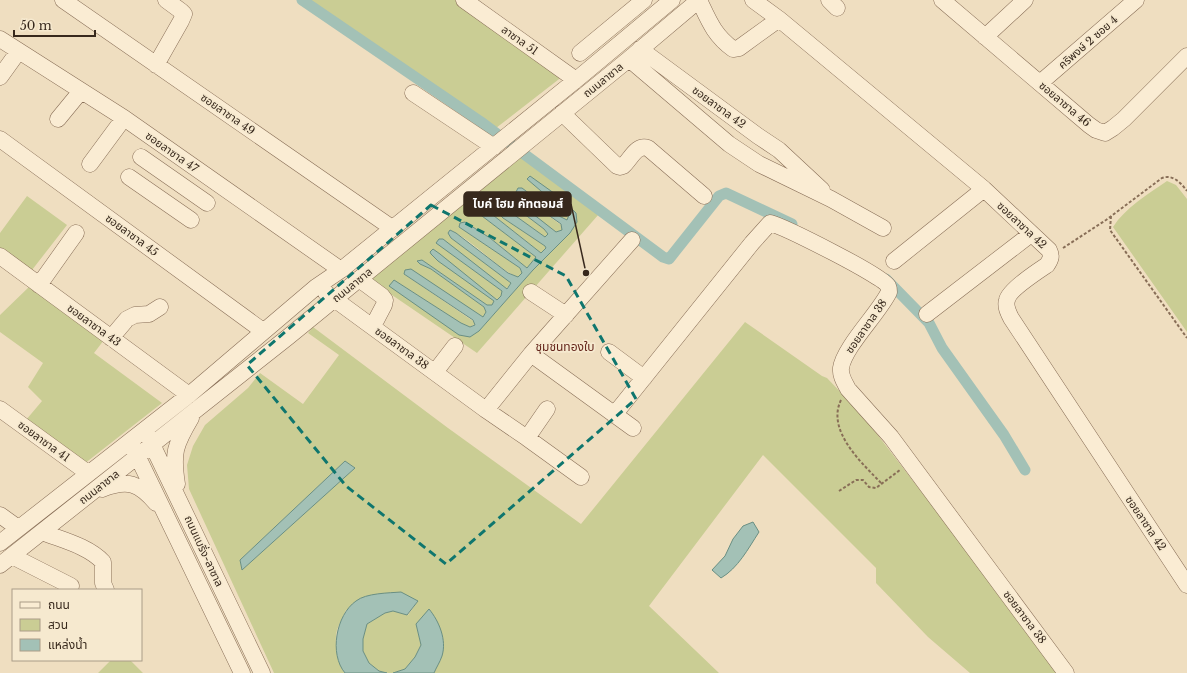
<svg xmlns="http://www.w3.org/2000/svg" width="1187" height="673" viewBox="0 0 1187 673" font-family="'Libre Baskerville','Noto Sans Thai',serif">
	<rect width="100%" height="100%" fill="#efdec0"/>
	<path fill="#cacd94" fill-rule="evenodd" d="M 309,0 L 455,0 L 563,76 L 496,128 Z
		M 521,157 L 599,214 L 477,353 L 370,280 ZM 530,176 L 577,222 L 570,233 L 533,270 L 479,331 L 470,337 L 399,283 L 461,323 L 470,327 L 475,324 L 473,321 L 404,274 L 405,270 L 483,317 L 486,312 L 484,307 L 431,269 L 420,264 L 422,260 L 487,305 L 492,305 L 495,301 L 438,261 L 497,300 L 501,296 L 502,291 L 442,247 L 443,240 L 506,289 L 511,283 L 451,238 L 450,230 C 475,242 493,265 518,278 L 522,273 L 520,268 L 459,227 L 465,222 L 490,238 L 527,268 L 536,257 L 478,213 L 479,208 L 484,208 L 541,253 L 546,248 L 545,246 L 503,218 L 489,200 L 492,199 L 545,237 L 548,234 L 544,229 L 503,198 L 556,232 L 562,230 L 561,225 L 517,192 L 567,221 L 569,215 L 527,179 Z
		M 1167,181 L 1176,185 L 1187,199 L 1187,332 L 1113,227 C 1125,208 1148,194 1167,181 Z
		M 27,196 L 67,225 L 32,270 L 0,248 L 0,233 Z
		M 30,286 L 104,340 L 94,353 L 162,403 L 84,464 L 26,420 L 42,401 L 28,387 L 43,363 L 0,332 L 0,315 Z
		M 745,322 L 822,376 L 827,378 L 850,402 L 870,425 L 1061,673 L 970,673 L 928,637 L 876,583 L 876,568 L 763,455 L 649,606 L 719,673 L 434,673 L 442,655 L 416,624 L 421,645 L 415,657 L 405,669 L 393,673 L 387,673 L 379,671 L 369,663 L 363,651 L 363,639 L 367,624 L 385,613 L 393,611 L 408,615 L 418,601 L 346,610 C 343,617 339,624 337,630 C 334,642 337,664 345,673 L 274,673 L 189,489 L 187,465 L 193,446 L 205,425 L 248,388 L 260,373 L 303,404 L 339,355 L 308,333 L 313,327 L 448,428 L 581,524 ZM 345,461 L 355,468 L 242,570 L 240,560 Z
		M 111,660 L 130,660 L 143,673 L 98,673 Z"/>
	<path fill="#a3c1b6" stroke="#6a8f83" d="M 530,176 L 558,196 L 576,213 L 577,222 L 570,233 L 533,270 L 479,331 L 470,337 L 459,335 L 389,286 L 394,280 L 461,323 L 470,327 L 475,325 L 473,320 L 404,274 L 405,270 L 411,269 L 483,317 L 486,312 L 484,307 L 431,269 L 420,264 L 417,261 L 422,260 L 487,305 L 492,305 L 494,301 L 438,261 L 431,254 L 430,252 L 433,249 L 440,254 L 497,300 L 501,296 L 502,291 L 436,243 L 439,239 L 443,239 L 507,289 L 511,283 L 451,238 L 448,233 L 450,230 L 456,233 L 508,273 L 518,277 L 522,273 L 520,268 L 459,227 L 460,223 L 465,222 L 490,238 L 527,268 L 536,257 L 478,213 L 479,208 L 484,208 L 541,253 L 546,248 L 545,246 L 503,218 L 488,203 L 489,200 L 492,199 L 545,237 L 548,234 L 544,229 L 503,198 L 501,194 L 505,192 L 556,232 L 562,230 L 561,224 L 516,192 L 518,188 L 522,188 L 559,216 L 567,220 L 569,215 L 527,179 Z
		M 345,461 L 355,468 L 242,570 L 240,560 Z
		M 753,522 L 759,532 C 748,549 738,568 721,578 L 712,570 L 725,556 L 733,539 L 743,526 Z
		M 401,592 L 418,601 L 407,615 L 393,611 L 385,613 L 367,624 L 363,639 L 363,651 L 369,663 L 379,671 L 387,673 L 345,673 C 329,654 336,615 356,601 C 366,593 389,593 401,592 Z
		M 429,609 C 439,621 447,640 442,656 C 440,662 436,668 434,673 L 393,673 L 405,669 L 415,657 L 421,645 L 416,624 Z"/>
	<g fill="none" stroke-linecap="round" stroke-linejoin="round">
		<path stroke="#a3c1b6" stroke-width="11" d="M 302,0 L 481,122 L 663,257 L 669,259 L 719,196 L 726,193 L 792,224
			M 886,279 L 929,323 L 942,348 L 1004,435 L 1025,470"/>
		<g stroke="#886e57" stroke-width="17">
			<path id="minor" d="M 63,0 L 392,228
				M 464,0 L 576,80
				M 699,0 C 709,21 714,35 733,49 L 739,48 L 779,19
				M 753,0 L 779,19 L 984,189 L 1049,250 C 1052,256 1051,259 1047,265 C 1038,271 1009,290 1007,300 C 1005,306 1008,312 1011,318 L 1187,585
				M 829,0 L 837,8
				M 942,0 L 1089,125 L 1096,130 L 1105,133 L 1113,128 L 1124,119 L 1187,56
				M 985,37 L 1025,0
				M 0,39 L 124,118 L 341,270
				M 640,49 L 758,136 L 779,150 L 822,190
				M 580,53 L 644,0
				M 629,59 L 729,144 L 759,164 L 831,199 L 883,228
				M 156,65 L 181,21 L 184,14 L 181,11 L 166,0
				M 0,77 L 18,52
				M 1040,83 L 1136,0
				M 413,93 L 494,147
				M 562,113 L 617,166 L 620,167 L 623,166 C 631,159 636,144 648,148 L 704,196
				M 58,119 L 81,91
				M 0,139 L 263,331
				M 141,157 L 207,203
				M 90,164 L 124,118
				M 129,177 L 191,220
				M 0,256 L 189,395
				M 894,261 L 984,189
				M 359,279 L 382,296 L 385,300 L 384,305 L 373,326
				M 39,285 L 76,233
				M 531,292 L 566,315
				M 326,293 L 486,410 L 527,438 L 581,477
				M 927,314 L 1031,234
				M 111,338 L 127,319 L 135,315 L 149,314 L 160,307
				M 609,352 L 644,378
				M 531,354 L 633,428
				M 435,372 L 455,346
				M 0,409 L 88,473
				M 486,410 L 531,354 L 632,240
				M 614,415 L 752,243 L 770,223 C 785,227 883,276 888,286 C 889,288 889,290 889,292 C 879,313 844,347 841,368 C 840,376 845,383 848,389 L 891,437 L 1066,673
				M 148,436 L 262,673
				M 527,438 L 547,409
				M 133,447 L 242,673
				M 177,484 C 172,453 175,445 191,418
				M 102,489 C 128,479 139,483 156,503
				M 0,515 L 18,528
				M 42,532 C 62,540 88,546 103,562 L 103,583 L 106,590
				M 0,543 L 189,395 L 316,287 L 341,270 L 576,80 L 672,0
				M 12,556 L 71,586
				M 0,565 L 288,337 L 629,59 L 699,0"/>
		</g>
		<path stroke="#886e57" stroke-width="2" stroke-dasharray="3 2" stroke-linecap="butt" d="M 1111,216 L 1110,230 L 1187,338
			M 1063,248 L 1106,220 L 1162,178 C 1173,174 1181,183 1187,191
			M 841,400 C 826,431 862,463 882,484
			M 839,491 L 856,480 L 863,480 L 869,487 L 876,488 L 900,470"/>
		<use href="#minor" stroke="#faecd3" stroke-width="16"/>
	</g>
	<path fill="none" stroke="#0f766e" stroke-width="3" stroke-dasharray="8 5" stroke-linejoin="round" d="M 431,205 L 566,276 L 636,399 L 446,564 L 346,486 L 247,365 Z"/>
	<g text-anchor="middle" stroke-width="3.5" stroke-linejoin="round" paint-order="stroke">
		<g font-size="11" fill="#37281c" stroke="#f6e9cf">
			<text transform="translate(520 40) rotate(35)" y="4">ลาซาล 51</text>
			<text transform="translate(1088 42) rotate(-41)" y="4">คริพงษ์ 2 ซอย 4</text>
			<text transform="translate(603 80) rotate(-39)" y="4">ถนนลาซาล</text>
			<text transform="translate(1065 104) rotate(40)" y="4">ซอยลาซาล 46</text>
			<text transform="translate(719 107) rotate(36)" y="4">ซอยลาซาล 42</text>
			<text transform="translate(228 114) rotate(35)" y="4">ซอยลาซาล 49</text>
			<text transform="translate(172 152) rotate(35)" y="4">ซอยลาซาล 47</text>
			<text transform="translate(1022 225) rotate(43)" y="4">ซอยลาซาล 42</text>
			<text transform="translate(132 235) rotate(36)" y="4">ซอยลาซาล 45</text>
			<text transform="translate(352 285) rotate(-39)" y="4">ถนนลาซาล</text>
			<text transform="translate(94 325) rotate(36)" y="4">ซอยลาซาล 43</text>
			<text transform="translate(866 326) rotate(-55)" y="4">ซอยลาซาล 38</text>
			<text transform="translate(402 348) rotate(36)" y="4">ซอยลาซาล 38</text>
			<text transform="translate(44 441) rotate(36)" y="4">ซอยลาซาล 41</text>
			<text transform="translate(99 487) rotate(-38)" y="4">ถนนลาซาล</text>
			<text transform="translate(1146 523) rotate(56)" y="4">ซอยลาซาล 42</text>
			<text transform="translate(204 551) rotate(65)" y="4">ถนนแบริ่ง-ลาซาล</text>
			<text transform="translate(1025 617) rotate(53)" y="4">ซอยลาซาล 38</text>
		</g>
		<g font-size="12" fill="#65261b" stroke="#f6e9cf">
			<text x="565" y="351">ชุมชนทองใบ</text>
		</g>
	</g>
	<path fill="none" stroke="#37281c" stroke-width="1.5" d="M586 273L571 204"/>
	<circle fill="#37281c" stroke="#f6e9cf" stroke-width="1.5" cx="586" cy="273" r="4"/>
	<rect fill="#37281c" stroke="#37281c" stroke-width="1.5" x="464" y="192" width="107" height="24" rx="4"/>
	<g font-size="12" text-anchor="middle" font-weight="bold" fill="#fff">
		<text x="518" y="208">ไบค์ โฮม คัทตอมส์</text>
	</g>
	<rect x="12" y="589" width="130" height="72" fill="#f6e9cf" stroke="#aa9c87"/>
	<rect x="20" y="602" width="20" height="6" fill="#faecd3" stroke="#aa9c87"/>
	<text x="48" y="609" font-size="12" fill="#37281c">ถนน</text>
	<rect x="20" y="619" width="20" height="12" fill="#cacd94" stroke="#aa9c87"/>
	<text x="48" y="629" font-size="12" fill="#37281c">สวน</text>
	<rect x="20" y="639" width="20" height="12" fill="#a3c1b6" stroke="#aa9c87"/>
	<text x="48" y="649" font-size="12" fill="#37281c">แหล่งน้ำ</text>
	<path d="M14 30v6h81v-6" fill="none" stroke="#37281c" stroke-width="2"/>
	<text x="20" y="30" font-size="12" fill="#37281c" stroke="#f6e9cf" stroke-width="3" paint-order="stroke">50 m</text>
</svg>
